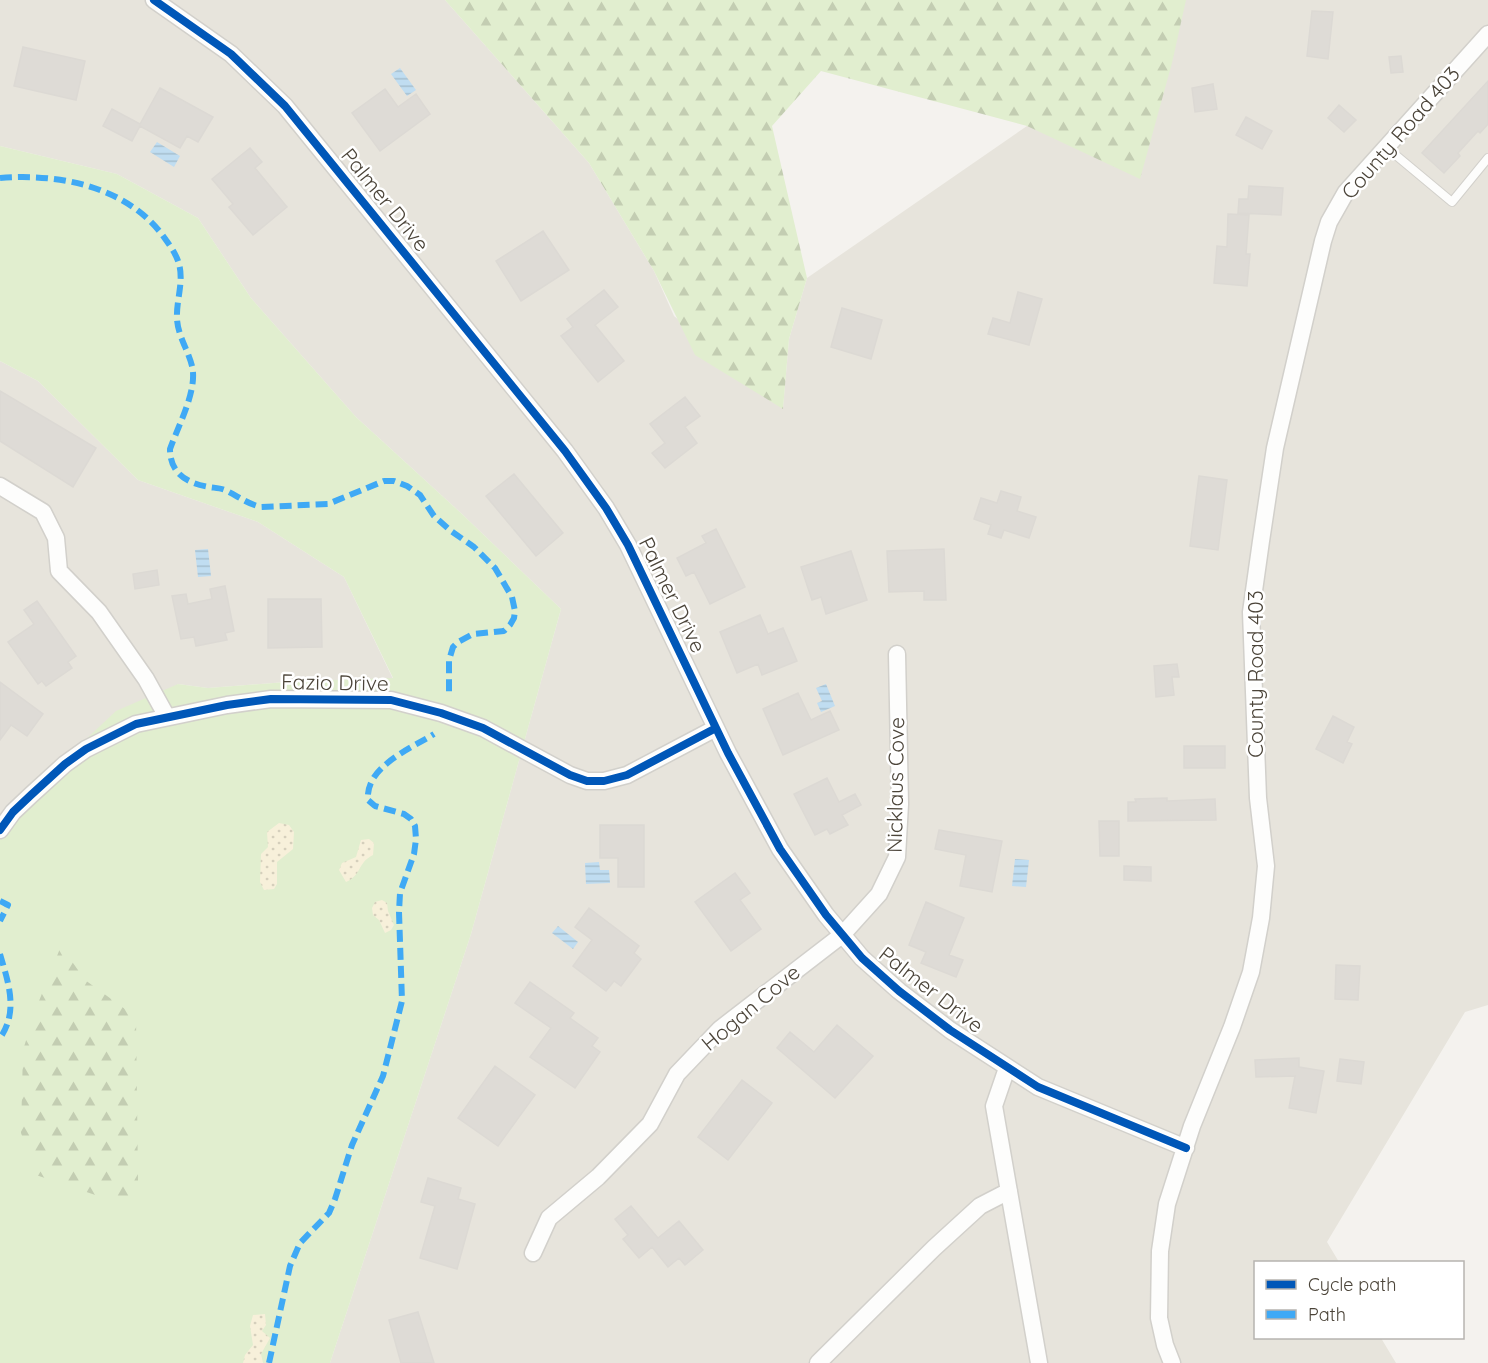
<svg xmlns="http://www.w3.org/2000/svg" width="1488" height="1363" viewBox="0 0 1488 1363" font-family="Quicksand,sans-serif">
	<defs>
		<pattern id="forest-firs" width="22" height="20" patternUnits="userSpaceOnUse" patternTransform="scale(1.5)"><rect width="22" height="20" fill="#e1eecf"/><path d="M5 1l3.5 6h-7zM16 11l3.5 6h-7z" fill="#c3cdb2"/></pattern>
		<pattern id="sand-dots" width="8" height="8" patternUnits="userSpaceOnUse" patternTransform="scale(1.5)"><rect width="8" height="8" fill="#f7f0da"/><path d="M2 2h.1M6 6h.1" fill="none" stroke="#d5cfbc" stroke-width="1.8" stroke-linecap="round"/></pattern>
		<pattern id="water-rules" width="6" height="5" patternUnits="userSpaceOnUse" patternTransform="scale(1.5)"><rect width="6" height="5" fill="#c0ddf1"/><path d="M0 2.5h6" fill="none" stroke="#a6bfcf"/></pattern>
	</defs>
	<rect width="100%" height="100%" fill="#f4f2ee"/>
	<path fill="#e7e4dc" d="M 0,0 L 445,0 L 589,163 L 654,271 L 674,316 L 783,408 L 789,339 L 807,278 L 1027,126 L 1162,0 L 1488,0 L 1488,1005 L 1465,1012 L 1327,1242 L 1339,1262 L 1256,1262 L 1256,1338 L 1381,1338 L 1396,1363 L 330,1363 L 471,934 L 561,609 L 462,514 L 356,417 L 251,298 L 198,218 L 117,174 L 0,146 Z
		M 0,361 L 38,381 L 138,480 L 258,522 L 344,577 L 393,679 L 299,681 L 208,688 L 178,684 L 0,823 Z"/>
	<path fill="#e1eecf" d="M 0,146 L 117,174 L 198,218 L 251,298 L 356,417 L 462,514 L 561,609 L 471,934 L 330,1363 L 0,1363 L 0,820 L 116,711 L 178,684 L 208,688 L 299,681 L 393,678 L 344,577 L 258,522 L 138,480 L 38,381 L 0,361 Z"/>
	<path fill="url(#forest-firs)" d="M 445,0 L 1186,0 L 1172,63 L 1140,179 L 1027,126 L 821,71 L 772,126 L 807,278 L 789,339 L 783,409 L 695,355 L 654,271 L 589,163 Z
		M 61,946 L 85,980 L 136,1017 L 138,1183 L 125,1205 L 36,1175 L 21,1133 L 23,1050 L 37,1006 Z"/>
	<path fill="url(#sand-dots)" d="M 279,823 L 289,825 L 294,832 L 293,849 L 277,862 L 277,884 L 274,889 L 264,890 L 260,882 L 261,854 L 268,847 L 267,832 Z
		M 369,839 L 374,843 L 373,855 C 357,863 362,875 346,882 L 339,870 L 342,863 L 356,857 L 361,840 Z
		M 382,900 L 387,903 L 388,911 L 394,925 L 391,930 L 385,933 L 379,920 L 373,915 L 372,908 L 375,902 Z
		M 265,1314 L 266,1325 L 262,1331 L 270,1338 L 261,1354 L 263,1363 L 243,1363 L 245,1355 L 253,1345 L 250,1326 L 253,1315 Z"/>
	<path fill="url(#water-rules)" d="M 400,68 L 416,90 L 407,96 L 391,74 Z
		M 157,142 L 180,156 L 174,167 L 150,152 Z
		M 208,549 L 211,576 L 198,577 L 195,550 Z
		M 826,684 L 835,706 L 821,712 L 817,703 L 822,701 L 816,688 Z
		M 1015,859 L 1029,860 L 1026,887 L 1012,886 Z
		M 599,862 L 600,870 L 609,870 L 610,883 L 586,884 L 585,863 Z
		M 558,926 L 578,942 L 573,949 L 552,933 Z"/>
	<path fill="#dedbd6" stroke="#dcd9d4" stroke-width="1.5" d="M 1312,11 L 1333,12 L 1328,59 L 1307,56 Z
		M 23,47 L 85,61 L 76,100 L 14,86 Z
		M 1401,56 L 1403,72 L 1391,73 L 1389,57 Z
		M 1488,81 L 1488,124 L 1480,133 L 1478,131 L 1458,153 L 1460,156 L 1444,173 L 1422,153 Z
		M 1213,84 L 1217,109 L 1195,112 L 1192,88 Z
		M 160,88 L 213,117 L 198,142 L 187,136 L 180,148 L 140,126 L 132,141 L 103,126 L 112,109 L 140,124 Z
		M 385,89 L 398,107 L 416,94 L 430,114 L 380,151 L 352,113 Z
		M 1339,105 L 1356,120 L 1344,132 L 1328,118 Z
		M 1246,117 L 1272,131 L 1262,149 L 1236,135 Z
		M 250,148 L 262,162 L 255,168 L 287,207 L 253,235 L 229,207 L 233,204 L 212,179 Z
		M 1249,186 L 1283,188 L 1281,215 L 1238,213 L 1239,199 L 1248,199 Z
		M 1228,214 L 1249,215 L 1246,254 L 1250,254 L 1247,286 L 1214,283 L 1217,246 L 1227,247 Z
		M 543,231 L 569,270 L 521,301 L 496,261 Z
		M 604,290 L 618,307 L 595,325 L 624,361 L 598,382 L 561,336 L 573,327 L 567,319 Z
		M 1018,292 L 1042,299 L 1029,345 L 988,334 L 993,318 L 1010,323 Z
		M 842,308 L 882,320 L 871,359 L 831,347 Z
		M 0,391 L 96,448 L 73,487 L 0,441 Z
		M 685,397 L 700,416 L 685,427 L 697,443 L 665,468 L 652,453 L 665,443 L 650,424 Z
		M 514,474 L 563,533 L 536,556 L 486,496 Z
		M 1199,476 L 1227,480 L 1218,550 L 1190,546 Z
		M 1001,491 L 1021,497 L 1017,511 L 1036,517 L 1029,538 L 1004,530 L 1001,538 L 988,534 L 991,525 L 974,519 L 981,498 L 997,503 Z
		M 716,529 L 745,587 L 710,604 L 694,572 L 686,576 L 677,558 L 706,543 L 702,536 Z
		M 944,549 L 946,600 L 924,600 L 924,591 L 889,592 L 887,551 Z
		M 851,551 L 867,600 L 826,614 L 821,597 L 812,600 L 801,567 Z
		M 157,570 L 159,585 L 135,589 L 133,574 Z
		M 225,586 L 234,631 L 225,633 L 227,640 L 196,646 L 194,637 L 181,639 L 172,596 L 186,594 L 188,604 L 212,599 L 210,589 Z
		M 268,599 L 321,599 L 322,647 L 268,648 Z
		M 37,601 L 76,656 L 68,662 L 72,668 L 46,686 L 42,681 L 38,684 L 8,642 L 34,624 L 24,610 Z
		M 760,615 L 768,634 L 783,628 L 797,661 L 762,675 L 758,664 L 737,673 L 720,632 Z
		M 1177,664 L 1179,677 L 1172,677 L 1174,695 L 1156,697 L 1154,666 Z
		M 0,682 L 43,714 L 27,736 L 11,725 L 0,740 Z
		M 798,693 L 811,720 L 830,711 L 839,730 L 783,755 L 763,709 Z
		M 1333,716 L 1354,727 L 1347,742 L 1352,744 L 1343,763 L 1316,749 Z
		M 1184,746 L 1225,746 L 1225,768 L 1184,768 Z
		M 827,778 L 839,802 L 855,794 L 861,805 L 842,815 L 848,825 L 830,834 L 827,829 L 815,835 L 794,794 Z
		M 1167,798 L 1167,801 L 1215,799 L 1216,820 L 1128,821 L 1128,802 L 1136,802 L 1135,799 Z
		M 1099,821 L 1119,821 L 1119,856 L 1100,856 Z
		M 600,825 L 644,825 L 644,887 L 618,887 L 618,858 L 600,858 Z
		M 939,830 L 1002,841 L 992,892 L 960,886 L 966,855 L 935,849 Z
		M 1124,866 L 1151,867 L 1151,881 L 1124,880 Z
		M 735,873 L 750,893 L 740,900 L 761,929 L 731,951 L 695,902 Z
		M 926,902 L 964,918 L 949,955 L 963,960 L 956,977 L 921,963 L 926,952 L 909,945 Z
		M 589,908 L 639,946 L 634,953 L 641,959 L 621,986 L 614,981 L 606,991 L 573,966 L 592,940 L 575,927 Z
		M 1336,965 L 1360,966 L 1358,1000 L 1335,999 Z
		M 530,982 L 574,1013 L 570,1018 L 598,1038 L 592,1046 L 600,1052 L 575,1088 L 530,1057 L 551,1028 L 515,1003 Z
		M 837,1025 L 873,1056 L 835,1098 L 777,1048 L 790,1032 L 814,1052 Z
		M 1299,1058 L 1299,1067 L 1324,1071 L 1316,1113 L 1289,1108 L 1295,1076 L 1256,1077 L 1255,1060 Z
		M 1340,1059 L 1364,1062 L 1361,1084 L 1337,1081 Z
		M 495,1066 L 535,1095 L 498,1146 L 458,1118 Z
		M 742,1080 L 772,1103 L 728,1160 L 698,1137 Z
		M 428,1178 L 461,1188 L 458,1199 L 475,1204 L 457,1269 L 420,1258 L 435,1206 L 421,1202 Z
		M 631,1206 L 658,1238 L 679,1221 L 703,1250 L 685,1265 L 679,1258 L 668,1267 L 652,1247 L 639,1258 L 623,1239 L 628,1235 L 615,1219 Z
		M 418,1312 L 434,1363 L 401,1363 L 389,1320 Z"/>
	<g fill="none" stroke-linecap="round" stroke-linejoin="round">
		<g stroke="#d2d0cb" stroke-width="10">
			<path id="lane" d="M 1386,147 L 1452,202 L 1488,158"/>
		</g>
		<g stroke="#d2d0cb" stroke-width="19">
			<path id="street" d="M 154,0 L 231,54 L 285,106 L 565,451 L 606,508 L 628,545 L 728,753 L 780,849 L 826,915 L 862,958 L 899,991 L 950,1030 L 1038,1087 L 1186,1148
				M 0,486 L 43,512 L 56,538 L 59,571 L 99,612 L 146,679 L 167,717
				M 0,830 L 13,812 L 31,795 L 65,764 L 86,749 L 136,724 L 227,705 L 271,699 L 391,700 L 441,713 L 483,728 L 570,775 L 587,781 L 604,781 L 627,775 L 716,728
				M 1007,1068 L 994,1106 L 1039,1363
				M 533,1253 L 549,1218 L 598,1177 L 650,1124 L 677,1074 L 720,1029 L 842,935 L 879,894 L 897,857 L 900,804 L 897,654
				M 818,1363 L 934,1248 L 980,1206 L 1009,1191
				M 1172,1363 L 1165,1345 L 1159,1318 L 1160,1251 L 1167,1204 L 1192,1126 L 1232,1027 L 1251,972 L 1261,918 L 1266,866 L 1258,798 L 1251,612 L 1261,541 L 1275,448 L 1323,241 L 1329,222 L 1346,192 L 1488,34"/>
		</g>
		<use href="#lane" stroke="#fdfdfc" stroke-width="8"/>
		<use href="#street" stroke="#fdfdfc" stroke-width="16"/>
		<path stroke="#3fa9f5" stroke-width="6" stroke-dasharray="12 6" stroke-linecap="butt" d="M 0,178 C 60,173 130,187 166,240 C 171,247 177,256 179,264 C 184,282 176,301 177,319 C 178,336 188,350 192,366 C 198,390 178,426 170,449 C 170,473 186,483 209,487 C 215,488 222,488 227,491 C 239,497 248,504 261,507 L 328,504 L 384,481 L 394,481 L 407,486 L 420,495 L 434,516 L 451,531 L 474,547 L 495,568 L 512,597 L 515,611 L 514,618 L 510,625 L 504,631 L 473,634 L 458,642 L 453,647 L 449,660 L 449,693
			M 0,901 L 8,905 L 0,921
			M 0,954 C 8,982 19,1011 0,1038
			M 269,1363 L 290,1266 L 300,1243 L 329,1213 L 335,1199 L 352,1145 L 383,1076 L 402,1001 L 399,912 L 400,893 L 414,854 L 416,839 L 415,826 L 411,819 L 404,814 L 375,806 L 368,800 C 365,767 410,749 434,734"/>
		<g stroke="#fff" stroke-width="11">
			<path id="cycleway" d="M 154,0 L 231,54 L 285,106 L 565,451 L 606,508 L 628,545 L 728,753 L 780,849 L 826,915 L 862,958 L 899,991 L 950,1030 L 1038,1087 L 1186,1148
				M 0,830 L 13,812 L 31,795 L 65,764 L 86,749 L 136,724 L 227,705 L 271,699 L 391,700 L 441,713 L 483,728 L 570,775 L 587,781 L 604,781 L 627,775 L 716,728"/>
		</g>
		<use href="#cycleway" stroke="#0057b8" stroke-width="8"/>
	</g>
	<g text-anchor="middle" stroke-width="5" stroke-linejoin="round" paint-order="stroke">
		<g font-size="21" fill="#4b4439" stroke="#fff">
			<text transform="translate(1401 133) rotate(-49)" y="7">County Road 403</text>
			<text transform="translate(385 200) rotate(51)" y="7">Palmer Drive</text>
			<text transform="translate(672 595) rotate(64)" y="7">Palmer Drive</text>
			<text transform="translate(1256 674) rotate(-90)" y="7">County Road 403</text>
			<text transform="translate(335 683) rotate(1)" y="7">Fazio Drive</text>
			<text transform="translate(896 785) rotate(-89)" y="7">Nicklaus Cove</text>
			<text transform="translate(931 990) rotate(38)" y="7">Palmer Drive</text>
			<text transform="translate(751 1008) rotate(-40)" y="7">Hogan Cove</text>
		</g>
	</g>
	<rect x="1254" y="1261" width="210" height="78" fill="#ffffff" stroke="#b7b4b0" stroke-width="1.5"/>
	<rect x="1266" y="1280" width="30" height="9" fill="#0057b8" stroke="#b7b4b0" stroke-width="1.5"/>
	<text x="1308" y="1291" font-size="18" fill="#4b4439">Cycle path</text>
	<rect x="1266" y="1310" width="30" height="9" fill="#3fa9f5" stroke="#b7b4b0" stroke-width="1.5"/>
	<text x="1308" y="1321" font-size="18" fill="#4b4439">Path</text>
</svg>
